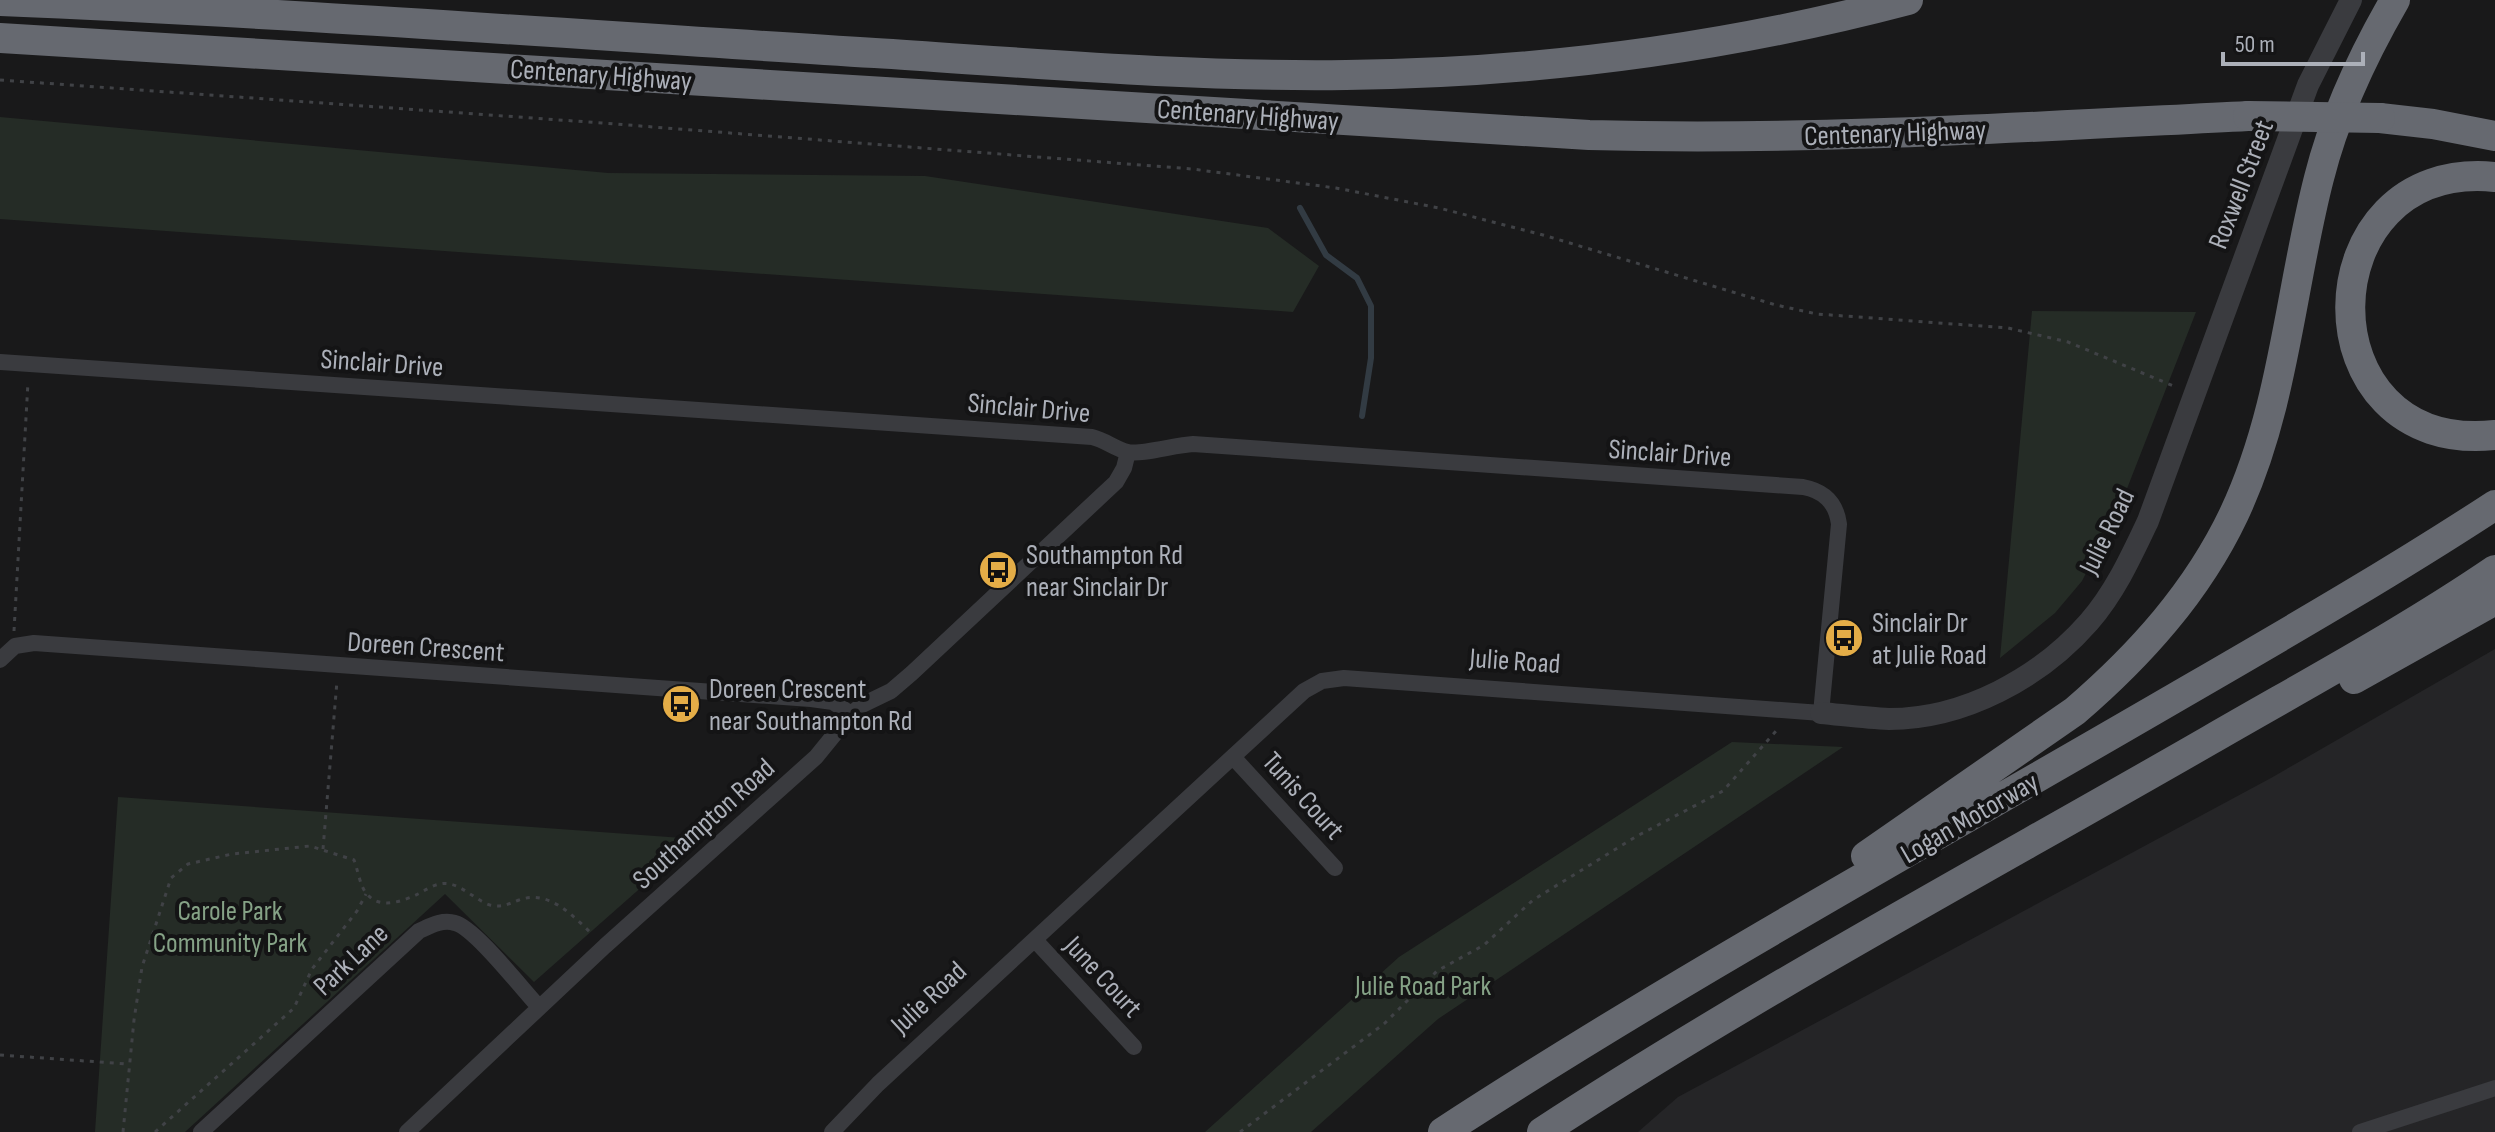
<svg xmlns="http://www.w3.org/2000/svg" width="2495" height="1132" viewBox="0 0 2495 1132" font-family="'Sofia Sans Condensed',sans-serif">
	<rect width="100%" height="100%" fill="#19191a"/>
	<path fill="#252527" d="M 2495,649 L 2495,1132 L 1638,1132 L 1678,1097 L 2271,778 Z"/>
	<path fill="#252c26" d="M 0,117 L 608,173 L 925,176 L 1268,228 L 1319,266 L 1293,312 L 0,219 Z
		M 2032,311 L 2196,312 L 2121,504 L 2082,581 L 2055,613 L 2000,658 Z
		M 1732,742 L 1843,747 L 1438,1019 L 1311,1132 L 1205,1132 L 1399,957 Z
		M 118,797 L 696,839 L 534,982 L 445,894 L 185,1132 L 95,1132 Z"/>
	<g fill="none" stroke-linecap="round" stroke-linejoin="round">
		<path stroke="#323b43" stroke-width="6" d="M 1300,208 L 1326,255 L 1357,278 L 1371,306 L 1371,358 L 1362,416"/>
		<path stroke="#404246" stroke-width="3" stroke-dasharray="4 6" stroke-linecap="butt" d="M 0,80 L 602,123 L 1192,169 L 1336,188 L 1439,208 L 1543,235 L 1776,305 L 1817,314 L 2008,328 L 2068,342 L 2176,387
			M 14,631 L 28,382
			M 323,849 L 337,681
			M 0,1055 L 128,1064
			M 123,1132 L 134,1020 L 142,967 L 171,878 L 188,864 L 232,854 L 310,846 L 354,860 C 358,870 360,887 367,894 C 380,910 403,901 418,894 C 424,891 433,885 440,884 C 458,880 474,900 490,905 C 502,908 508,904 519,900 C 549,889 573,916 592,934
			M 155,1132 L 294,1008 L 312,969 L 357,911 L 366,894
			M 1240,1132 L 1385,1023 L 1437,971 L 1484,945 L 1533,900 L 1637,836 L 1723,791 L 1777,730"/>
		<path stroke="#3a3b3f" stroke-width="16" d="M 0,362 L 1092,437 C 1105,440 1115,449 1128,452 C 1141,455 1175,445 1193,444 L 1803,487 C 1824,491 1836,502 1839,524 L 1821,713 L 1344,678 L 1322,681 L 1304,691 L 878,1084 L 832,1132
			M 0,660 L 15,646 L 34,643 L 811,699 L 833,702 L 851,714
			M 1234,758 L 1335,868
			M 1035,940 L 1134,1047
			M 201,1132 L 419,931 C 430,926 442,919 455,923 C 475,928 522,989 539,1007
			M 407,1132 L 605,946 L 816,757 L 851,714 L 862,705 L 891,691 L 912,673 L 1116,482 L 1124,468 L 1128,452
			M 2360,1132 L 2495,1088"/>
		<path stroke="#3a3b3f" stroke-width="22" d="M 1821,713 C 1843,715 1866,718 1889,719 C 1964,719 2040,678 2089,622 C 2115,592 2131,557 2148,521 L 2308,85 L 2351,0"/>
		<path stroke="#666970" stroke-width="30" d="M 0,1 C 292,13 583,35 875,53 C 1031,63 1189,77 1346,75 C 1534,73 1726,48 1908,0
			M 0,38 L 1589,135 C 1809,141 2029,127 2248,116
			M 2380,118 L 2433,124 L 2495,136
			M 2495,177 C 2304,158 2300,456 2495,435
			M 2354,679 L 2495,600
			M 1866,856 L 2075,711 C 2140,655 2197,592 2234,514 C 2284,408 2290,290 2319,178 C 2335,114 2362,57 2395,0
			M 1443,1132 C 1672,983 1911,851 2147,714 C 2264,646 2382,579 2495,505
			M 1542,1132 C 1758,991 1986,869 2210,740 C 2305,685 2404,632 2495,570"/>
		<path stroke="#666970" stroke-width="30" d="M 2248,116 L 2380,118"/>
	</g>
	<defs>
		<g id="bus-disc" transform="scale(2)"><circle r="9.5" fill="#e4ad47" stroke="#141415"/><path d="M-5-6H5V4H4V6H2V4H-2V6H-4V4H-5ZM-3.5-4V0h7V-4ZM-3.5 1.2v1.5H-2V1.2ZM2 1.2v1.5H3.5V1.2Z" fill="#111"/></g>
	</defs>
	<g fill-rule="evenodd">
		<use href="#bus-disc" x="998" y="570"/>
		<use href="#bus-disc" x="1844" y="638"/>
		<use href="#bus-disc" x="681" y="704"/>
	</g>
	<g text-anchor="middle" stroke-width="8" stroke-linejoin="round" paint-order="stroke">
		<g font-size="28" fill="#acb0b9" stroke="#141415">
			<text transform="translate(601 74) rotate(4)" y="10">Centenary Highway</text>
			<text transform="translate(1248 114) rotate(4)" y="10">Centenary Highway</text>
			<text transform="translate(1895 132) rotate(-2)" y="10">Centenary Highway</text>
			<text transform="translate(2240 184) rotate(-69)" y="10">Roxwell Street</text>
			<text transform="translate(382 362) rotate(4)" y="10">Sinclair Drive</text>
			<text transform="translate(1029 407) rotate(5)" y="10">Sinclair Drive</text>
			<text transform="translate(1670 452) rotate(4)" y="10">Sinclair Drive</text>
			<text transform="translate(2106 531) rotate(-64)" y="10">Julie Road</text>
			<text transform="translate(426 646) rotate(4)" y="10">Doreen Crescent</text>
			<text transform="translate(1515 660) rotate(4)" y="10">Julie Road</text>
			<text transform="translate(1304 795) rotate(48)" y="10">Tunis Court</text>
			<text transform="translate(1969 817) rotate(-30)" y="10">Logan Motorway</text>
			<text transform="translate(703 823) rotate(-42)" y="10">Southampton Road</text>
			<text transform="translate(350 959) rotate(-43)" y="10">Park Lane</text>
			<text transform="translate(1104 976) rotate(47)" y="10">June Court</text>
			<text transform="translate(928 997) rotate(-43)" y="10">Julie Road</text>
		</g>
		<g font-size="28" fill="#acb0b9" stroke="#141415" text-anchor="start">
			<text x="1026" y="564">Southampton Rd<tspan x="1026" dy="32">near Sinclair Dr</tspan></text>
			<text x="1872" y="632">Sinclair Dr<tspan x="1872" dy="32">at Julie Road</tspan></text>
			<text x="709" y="698">Doreen Crescent<tspan x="709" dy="32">near Southampton Rd</tspan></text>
		</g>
		<g font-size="28" fill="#85a286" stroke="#141415">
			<text x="230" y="920">Carole Park<tspan x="230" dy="32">Community Park</tspan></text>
			<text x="1423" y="995">Julie Road Park</text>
		</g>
	</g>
	<path d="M2223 52v12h140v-12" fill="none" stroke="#acb0b9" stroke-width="4"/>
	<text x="2235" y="52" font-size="24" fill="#acb0b9" stroke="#141415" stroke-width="6" paint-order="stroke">50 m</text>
</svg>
